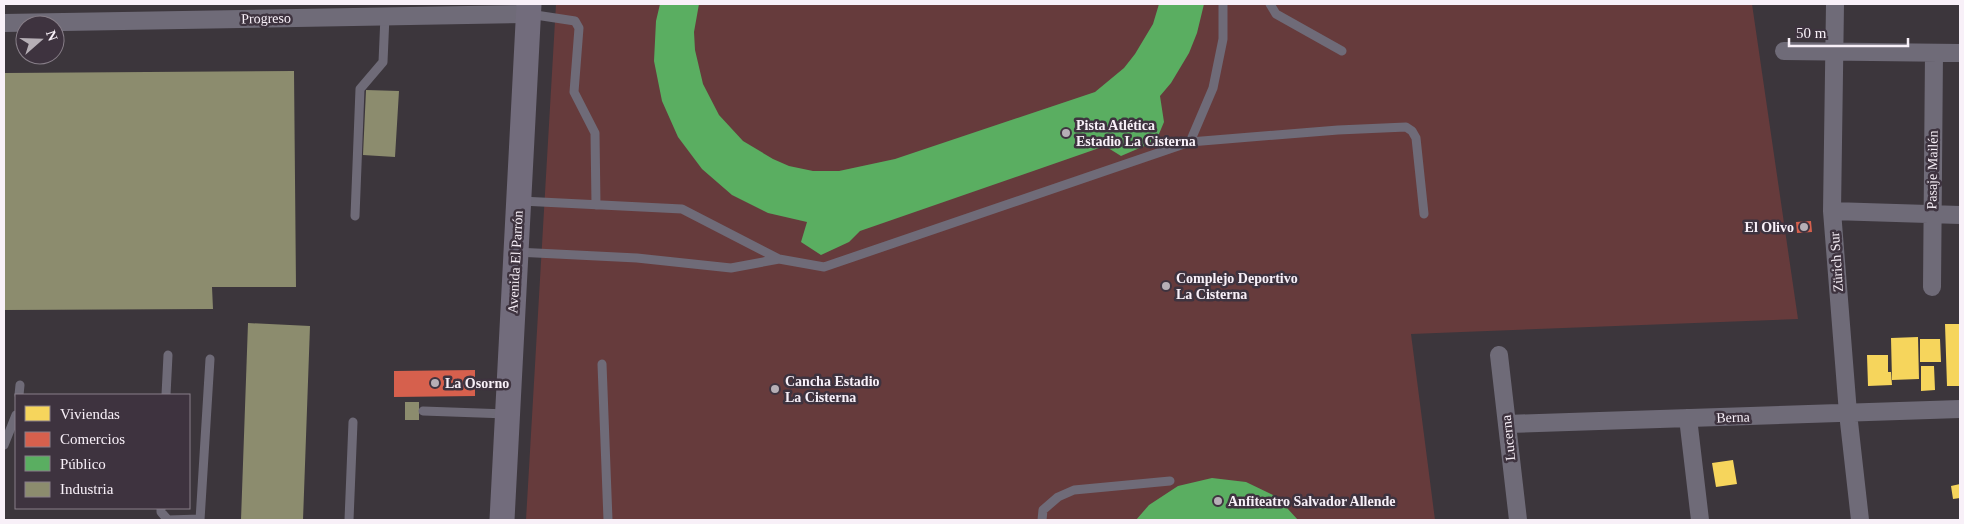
<svg xmlns="http://www.w3.org/2000/svg" width="1964" height="524" viewBox="0 0 1964 524" font-family="Georgia,serif">
	<rect width="100%" height="100%" fill="#3c363c"/>
	<path fill="#663b3c" d="M 556,4 L 1752,4 L 1798,319 L 1411,334 L 1435,520 L 526,520 Z"/>
	<path fill="#f6d55c" d="M 1945,324 L 1960,324 L 1960,386 L 1947,386 Z
		M 1918,337 L 1919,379 L 1892,380 L 1891,338 Z
		M 1920,339 L 1940,339 L 1941,362 L 1920,362 Z
		M 1867,355 L 1888,355 L 1888,372 L 1891,372 L 1892,385 L 1868,386 Z
		M 1921,366 L 1934,366 L 1935,390 L 1921,391 Z
		M 1733,460 L 1737,484 L 1716,487 L 1712,463 Z
		M 1960,484 L 1960,498 L 1953,499 L 1951,486 Z"/>
	<path fill="#d6604d" d="M 1811,221 L 1812,232 L 1797,233 L 1796,222 Z
		M 475,370 L 475,396 L 394,397 L 394,371 Z"/>
	<path fill="#5aae61" d="M 660,4 L 699,4 L 694,32 L 695,50 L 703,84 L 719,115 L 743,141 L 773,159 L 789,166 L 813,171 L 839,171 L 895,159 L 1095,92 L 1124,68 L 1135,54 L 1153,24 L 1159,4 L 1204,4 L 1197,33 L 1189,53 L 1171,83 L 1160,96 L 1164,122 L 1156,141 L 1121,156 L 1105,146 L 860,231 L 849,242 L 821,255 L 801,242 L 807,222 L 768,213 L 732,195 L 702,169 L 678,137 L 662,101 L 654,61 L 656,21 Z
		M 1212,478 L 1246,482 L 1277,497 L 1298,520 L 1136,520 L 1149,505 L 1178,486 Z"/>
	<path fill="#8c8c6e" d="M 294,71 L 296,287 L 212,287 L 213,309 L 4,310 L 4,73 Z
		M 366,90 L 399,91 L 395,157 L 363,155 Z
		M 248,323 L 310,326 L 303,520 L 241,520 Z
		M 405,402 L 419,402 L 419,420 L 405,420 Z"/>
	<g fill="none" stroke-linecap="round" stroke-linejoin="round">
		<path stroke="#6f6b78" stroke-width="9" d="M 1270,4 L 1276,14 L 1342,51
			M 529,14 L 575,21 L 579,28 L 574,92 L 595,133 L 596,205
			M 1190,142 L 1338,130 L 1406,127 L 1412,131 L 1416,138 L 1424,214
			M 521,201 L 682,209 L 779,259 L 824,267 L 1190,142 L 1213,88 L 1223,39 L 1223,4
			M 355,216 L 360,89 L 383,62 L 385,16
			M 516,252 L 637,258 L 731,268 L 779,259
			M 602,364 L 608,520
			M 19,395 L 20,385
			M 166,395 L 168,355
			M 423,411 L 507,414
			M 4,445 L 16,415
			M 161,508 L 161,512 L 168,520 L 200,519
			M 200,520 L 210,359
			M 349,520 L 353,422
			M 1042,520 L 1043,510 L 1058,497 L 1074,490 L 1170,481"/>
		<path stroke="#6f6b78" stroke-width="18" d="M 1835,4 L 1832,211 L 1848,413 L 1860,520
			M 4,23 L 529,14
			M 1784,51 L 1960,53
			M 1832,211 L 1960,215
			M 1932,287 L 1934,53
			M 1499,355 L 1518,520
			M 1688,418 L 1700,520
			M 1507,424 L 1960,409"/>
		<path stroke="#726c7c" stroke-width="25" d="M 502,520 L 529,4"/>
	</g>
	<g fill="#b6afb6" stroke="#3e333f" stroke-width="2">
		<circle cx="1066" cy="133" r="5"/>
		<circle cx="1804" cy="227" r="5"/>
		<circle cx="1166" cy="286" r="5"/>
		<circle cx="435" cy="383" r="5"/>
		<circle cx="775" cy="389" r="5"/>
		<circle cx="1218" cy="501" r="5"/>
	</g>
	<g text-anchor="middle" stroke-width="5" stroke-linejoin="round" paint-order="stroke">
		<g font-size="14" fill="#f8f0f8" stroke="#3e333f">
			<text transform="translate(266 18) rotate(-1)" y="5">Progreso</text>
			<text transform="translate(1932 170) rotate(-89)" y="5">Pasaje Mailén</text>
			<text transform="translate(515 262) rotate(-87)" y="5">Avenida El Parrón</text>
			<text transform="translate(1836 262) rotate(-94)" y="5">Zürich Sur</text>
			<text transform="translate(1733 417) rotate(-2)" y="5">Berna</text>
			<text transform="translate(1508 438) rotate(-96)" y="5">Lucerna</text>
		</g>
		<g font-size="14" font-weight="bold" fill="#f8f0f8" stroke="#3e333f" text-anchor="start">
			<text x="1076" y="130">Pista Atlética<tspan x="1076" dy="16">Estadio La Cisterna</tspan></text>
			<text x="1794" y="232" text-anchor="end">El Olivo</text>
			<text x="1176" y="283">Complejo Deportivo<tspan x="1176" dy="16">La Cisterna</tspan></text>
			<text x="785" y="386">Cancha Estadio<tspan x="785" dy="16">La Cisterna</tspan></text>
			<text x="445" y="388">La Osorno</text>
			<text x="1228" y="506">Anfiteatro Salvador Allende</text>
		</g>
	</g>
	<rect width="1964" height="524" fill="none" stroke="#f8f0f8" stroke-width="10"/>
	<rect x="15" y="394" width="175" height="115" fill="#3e333f" stroke="#887f89"/>
	<rect x="25" y="406" width="25" height="15" fill="#f6d55c" stroke="#887f89"/>
	<text x="60" y="419" font-size="15" fill="#f8f0f8">Viviendas</text>
	<rect x="25" y="432" width="25" height="15" fill="#d6604d" stroke="#887f89"/>
	<text x="60" y="444" font-size="15" fill="#f8f0f8">Comercios</text>
	<rect x="25" y="456" width="25" height="15" fill="#5aae61" stroke="#887f89"/>
	<text x="60" y="469" font-size="15" fill="#f8f0f8">Público</text>
	<rect x="25" y="482" width="25" height="15" fill="#8c8c6e" stroke="#887f89"/>
	<text x="60" y="494" font-size="15" fill="#f8f0f8">Industria</text>
	<g transform="translate(40 40) rotate(70)"><circle r="24" fill="#3e333f" stroke="#887f89"/>
	<path d="M0-4L9 19L0 12L-9 19Z" fill="#b6afb6"/>
	<text y="-8" font-size="14" font-weight="bold" text-anchor="middle" fill="#f8f0f8">N</text>
	</g>
	<path d="M1789 38v8h119v-8" fill="none" stroke="#f8f0f8" stroke-width="2.5"/>
	<text x="1796" y="38" font-size="15" fill="#f8f0f8" stroke="#3e333f" stroke-width="4" paint-order="stroke">50 m</text>
</svg>
